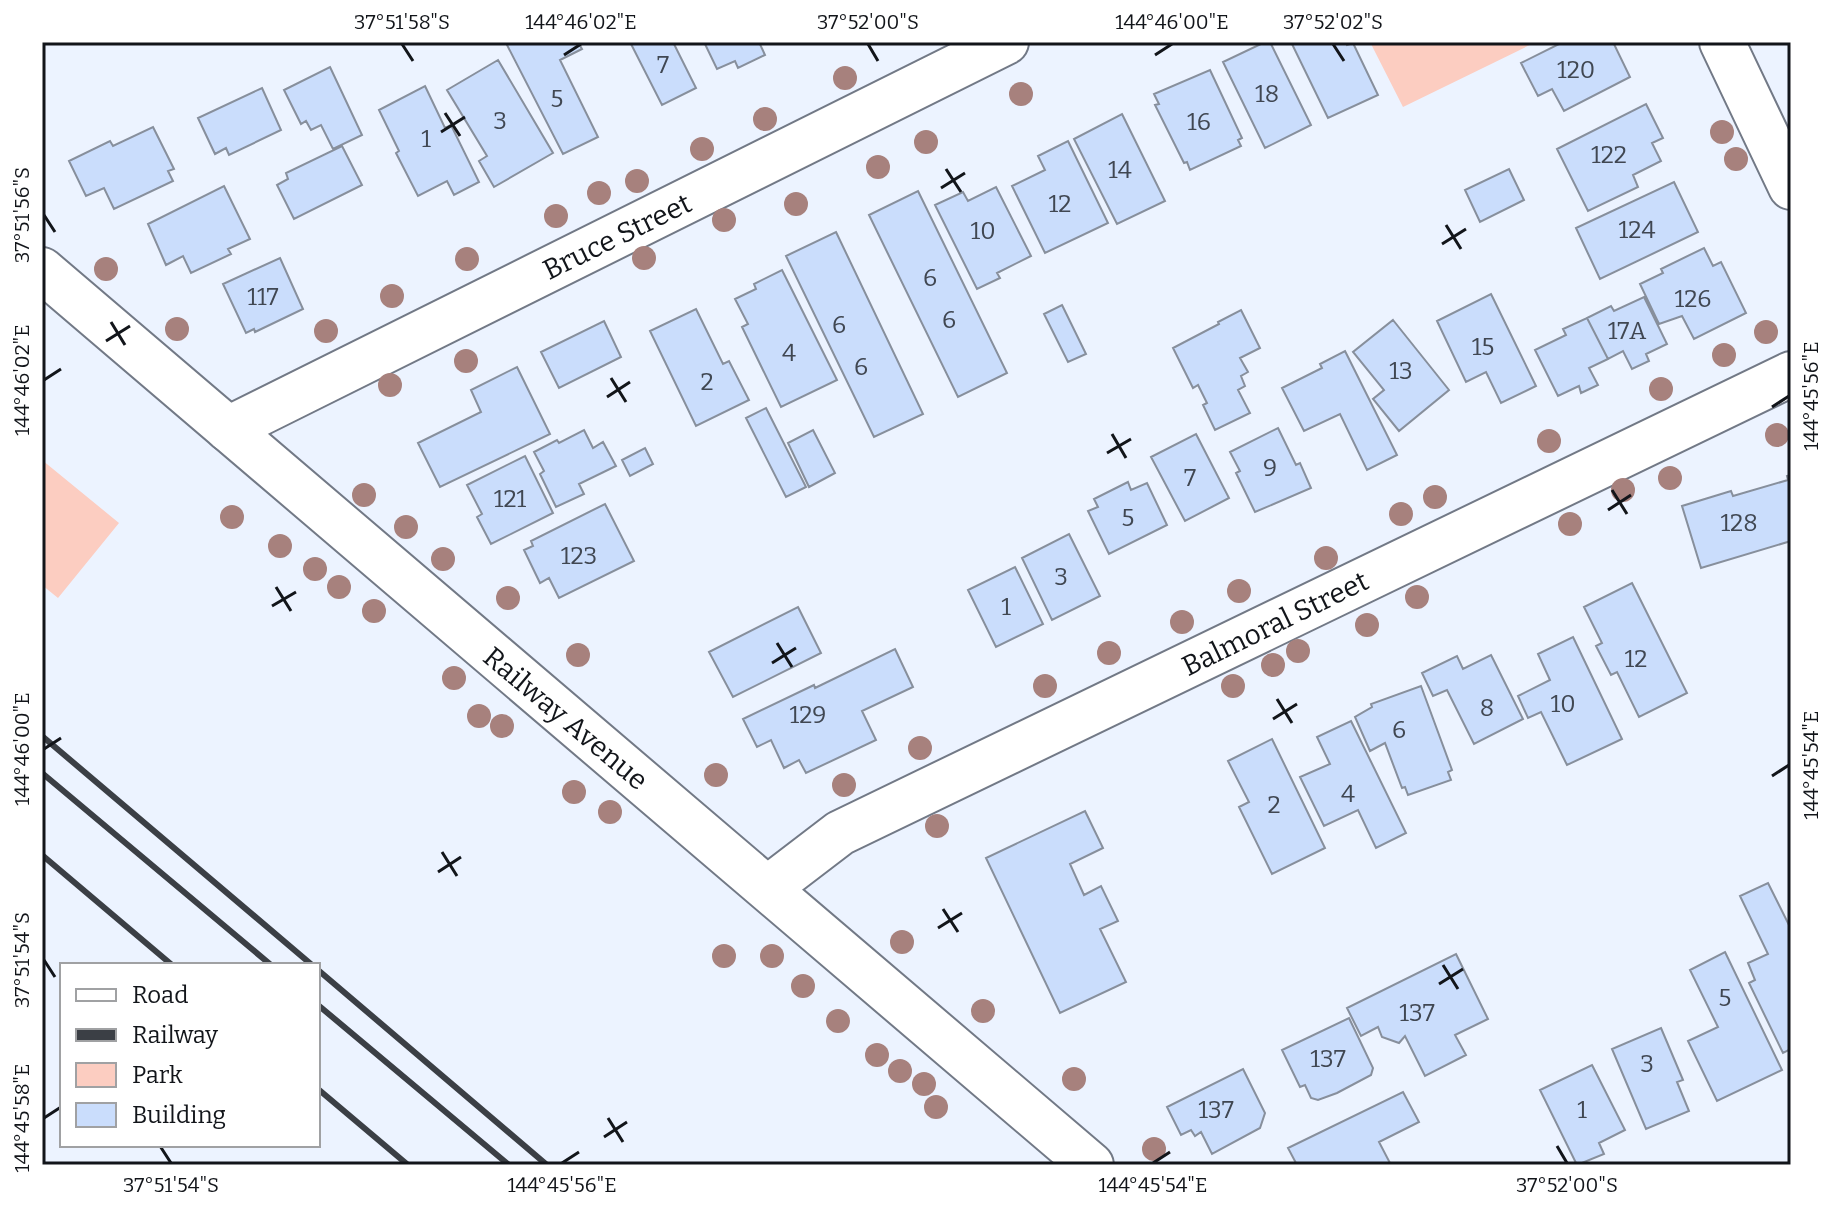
<svg xmlns="http://www.w3.org/2000/svg" width="1833" height="1207" viewBox="0 0 1833 1207" font-family="Bitter,serif">
	<rect width="100%" height="100%" fill="#ecf3ff"/>
	<path fill="#fccdc1" d="M 1370,42 L 1536,42 L 1403,107 Z
		M 42,460 L 119,523 L 58,598 L 42,585 Z"/>
	<path fill="#caddfc" stroke="#878f9c" stroke-width="2" d="M 578,42 L 582,49 L 560,60 L 598,137 L 563,154 L 506,43 Z
		M 630,42 L 673,42 L 696,88 L 662,105 Z
		M 704,42 L 759,42 L 765,55 L 738,68 L 735,61 L 717,69 Z
		M 1265,42 L 1270,42 L 1311,125 L 1265,148 L 1223,62 Z
		M 1291,42 L 1346,42 L 1347,45 L 1353,43 L 1378,95 L 1328,118 Z
		M 1563,42 L 1613,42 L 1630,77 L 1564,111 L 1552,89 L 1538,96 L 1521,63 Z
		M 498,60 L 553,153 L 494,187 L 479,161 L 487,156 L 447,90 Z
		M 330,67 L 362,135 L 333,149 L 321,125 L 311,130 L 306,121 L 301,124 L 284,90 Z
		M 1210,70 L 1242,138 L 1238,140 L 1241,146 L 1190,170 L 1187,162 L 1184,163 L 1155,105 L 1159,104 L 1154,94 Z
		M 425,86 L 445,128 L 451,125 L 479,182 L 454,195 L 447,181 L 418,196 L 396,153 L 399,151 L 379,110 Z
		M 262,88 L 281,130 L 229,155 L 226,148 L 215,154 L 198,118 Z
		M 1646,104 L 1663,138 L 1652,143 L 1661,161 L 1633,175 L 1638,187 L 1588,211 L 1557,149 Z
		M 1122,114 L 1165,201 L 1117,224 L 1074,139 Z
		M 153,127 L 174,169 L 168,171 L 173,181 L 114,209 L 104,188 L 86,196 L 69,161 L 110,141 L 113,146 Z
		M 1068,141 L 1108,223 L 1045,253 L 1012,186 L 1045,170 L 1038,156 Z
		M 342,146 L 362,185 L 294,219 L 277,185 L 288,179 L 286,173 Z
		M 1509,169 L 1524,200 L 1480,222 L 1465,190 Z
		M 1674,182 L 1698,232 L 1600,279 L 1576,228 Z
		M 224,186 L 250,239 L 228,249 L 231,254 L 191,273 L 183,256 L 166,265 L 148,224 Z
		M 996,187 L 1031,256 L 997,273 L 1000,278 L 977,289 L 935,205 L 963,192 L 968,201 Z
		M 918,191 L 1007,373 L 958,397 L 869,215 Z
		M 836,232 L 923,414 L 874,437 L 786,256 Z
		M 1704,248 L 1713,266 L 1721,262 L 1746,313 L 1694,339 L 1682,316 L 1659,324 L 1640,284 L 1663,273 L 1661,269 Z
		M 280,258 L 303,309 L 255,332 L 254,329 L 246,333 L 223,284 Z
		M 782,270 L 837,380 L 781,407 L 742,327 L 748,324 L 735,299 L 756,289 L 754,284 Z
		M 1491,294 L 1536,386 L 1501,403 L 1486,372 L 1466,382 L 1437,321 Z
		M 1644,297 L 1667,344 L 1646,354 L 1649,361 L 1632,369 L 1623,351 L 1608,359 L 1587,318 L 1611,306 L 1614,311 Z
		M 1062,305 L 1086,354 L 1068,362 L 1044,314 Z
		M 696,309 L 723,364 L 729,361 L 749,400 L 696,426 L 650,331 Z
		M 1241,310 L 1260,348 L 1240,358 L 1248,372 L 1241,376 L 1245,386 L 1238,390 L 1250,413 L 1215,430 L 1203,405 L 1207,403 L 1198,385 L 1193,388 L 1173,348 L 1219,324 L 1218,322 Z
		M 1587,318 L 1608,359 L 1589,368 L 1598,385 L 1581,393 L 1579,386 L 1558,396 L 1535,350 L 1566,335 L 1563,329 Z
		M 1393,320 L 1449,390 L 1399,431 L 1373,399 L 1384,390 L 1353,352 Z
		M 604,321 L 621,357 L 559,388 L 541,352 Z
		M 1345,351 L 1397,455 L 1367,470 L 1340,414 L 1304,431 L 1282,388 L 1322,368 L 1320,364 Z
		M 517,367 L 550,434 L 440,487 L 418,443 L 481,412 L 471,390 Z
		M 766,408 L 806,487 L 786,497 L 746,418 Z
		M 1278,428 L 1296,465 L 1300,463 L 1311,488 L 1255,512 L 1236,473 L 1240,471 L 1230,452 Z
		M 584,430 L 593,448 L 603,442 L 616,466 L 579,484 L 584,494 L 556,507 L 540,474 L 544,471 L 534,452 L 557,440 L 559,443 Z
		M 813,430 L 835,473 L 809,487 L 788,443 Z
		M 1196,434 L 1229,498 L 1185,521 L 1151,457 Z
		M 645,448 L 653,464 L 630,476 L 622,460 Z
		M 525,456 L 553,513 L 491,544 L 477,517 L 482,514 L 467,485 Z
		M 1791,475 L 1791,541 L 1701,568 L 1682,506 L 1731,491 L 1733,496 L 1788,480 L 1787,476 Z
		M 1128,482 L 1131,490 L 1147,483 L 1167,525 L 1109,554 L 1088,511 L 1098,507 L 1094,499 Z
		M 605,504 L 634,561 L 559,598 L 549,578 L 540,583 L 524,550 L 533,546 L 531,541 Z
		M 1069,534 L 1100,596 L 1052,620 L 1022,558 Z
		M 1015,567 L 1043,624 L 996,647 L 968,590 Z
		M 1632,583 L 1687,693 L 1639,717 L 1617,672 L 1611,675 L 1596,646 L 1602,643 L 1584,607 Z
		M 798,607 L 821,653 L 733,697 L 709,652 Z
		M 1573,637 L 1622,739 L 1567,765 L 1541,712 L 1528,718 L 1518,696 L 1550,680 L 1538,654 Z
		M 895,649 L 913,687 L 862,711 L 876,740 L 806,773 L 799,760 L 784,768 L 771,740 L 757,747 L 743,719 L 814,685 L 815,688 Z
		M 1491,655 L 1523,719 L 1474,744 L 1447,690 L 1433,696 L 1422,673 L 1457,656 L 1463,669 Z
		M 1421,686 L 1452,770 L 1448,772 L 1451,780 L 1408,795 L 1405,787 L 1402,788 L 1385,743 L 1370,751 L 1355,717 L 1372,707 L 1371,704 Z
		M 1351,721 L 1406,833 L 1376,848 L 1358,810 L 1324,826 L 1300,777 L 1330,764 L 1317,737 Z
		M 1272,739 L 1325,848 L 1272,874 L 1239,807 L 1249,802 L 1228,761 Z
		M 1085,811 L 1103,848 L 1070,864 L 1084,895 L 1101,886 L 1118,921 L 1100,929 L 1126,982 L 1060,1013 L 986,858 Z
		M 1768,883 L 1791,929 L 1791,1049 L 1783,1053 L 1749,983 L 1755,980 L 1748,963 L 1768,954 L 1740,896 Z
		M 1725,952 L 1782,1070 L 1717,1101 L 1688,1041 L 1718,1027 L 1690,970 Z
		M 1456,954 L 1488,1019 L 1455,1035 L 1466,1055 L 1425,1076 L 1405,1036 L 1399,1043 L 1382,1037 L 1378,1027 L 1361,1036 L 1347,1008 Z
		M 1349,1018 L 1373,1068 L 1371,1075 L 1337,1093 L 1318,1100 L 1311,1098 L 1305,1085 L 1300,1087 L 1282,1050 Z
		M 1661,1028 L 1683,1080 L 1677,1082 L 1689,1111 L 1646,1129 L 1612,1049 Z
		M 1592,1065 L 1625,1130 L 1599,1143 L 1604,1154 L 1577,1165 L 1540,1090 Z
		M 1243,1069 L 1265,1113 L 1260,1128 L 1212,1154 L 1201,1132 L 1195,1136 L 1191,1130 L 1181,1135 L 1167,1107 Z
		M 1403,1092 L 1419,1122 L 1379,1142 L 1391,1165 L 1297,1165 L 1288,1148 Z"/>
	<g fill="none" stroke-linecap="round" stroke-linejoin="round">
		<g stroke="#727986" stroke-width="48">
			<path id="minor" d="M 1722,42 L 1791,187
				M 228,429 L 1006,42
				M 768,888 L 840,833 L 1791,374"/>
		</g>
		<g stroke="#727986" stroke-width="48">
			<path id="tertiary" d="M 42,270 L 1091,1165"/>
		</g>
		<use href="#minor" stroke="#fff" stroke-width="44"/>
		<use href="#tertiary" stroke="#fff" stroke-width="44"/>
		<path stroke="#3b3f45" stroke-width="6" d="M 42,736 L 312,965
			M 42,773 L 271,965
			M 42,855 L 172,965
			M 318,970 L 547,1165
			M 318,1005 L 509,1165
			M 318,1089 L 408,1165"/>
	</g>
	<g fill="#a7817d">
		<circle cx="845" cy="78" r="12"/>
		<circle cx="1021" cy="94" r="12"/>
		<circle cx="765" cy="119" r="12"/>
		<circle cx="1722" cy="132" r="12"/>
		<circle cx="926" cy="142" r="12"/>
		<circle cx="702" cy="149" r="12"/>
		<circle cx="1736" cy="159" r="12"/>
		<circle cx="878" cy="167" r="12"/>
		<circle cx="637" cy="181" r="12"/>
		<circle cx="599" cy="193" r="12"/>
		<circle cx="796" cy="204" r="12"/>
		<circle cx="556" cy="216" r="12"/>
		<circle cx="724" cy="220" r="12"/>
		<circle cx="644" cy="258" r="12"/>
		<circle cx="467" cy="259" r="12"/>
		<circle cx="106" cy="269" r="12"/>
		<circle cx="392" cy="296" r="12"/>
		<circle cx="177" cy="329" r="12"/>
		<circle cx="326" cy="331" r="12"/>
		<circle cx="1766" cy="332" r="12"/>
		<circle cx="1724" cy="355" r="12"/>
		<circle cx="466" cy="361" r="12"/>
		<circle cx="390" cy="385" r="12"/>
		<circle cx="1661" cy="389" r="12"/>
		<circle cx="1777" cy="435" r="12"/>
		<circle cx="1549" cy="441" r="12"/>
		<circle cx="1670" cy="478" r="12"/>
		<circle cx="1623" cy="490" r="12"/>
		<circle cx="364" cy="495" r="12"/>
		<circle cx="1435" cy="497" r="12"/>
		<circle cx="1401" cy="514" r="12"/>
		<circle cx="232" cy="517" r="12"/>
		<circle cx="1570" cy="524" r="12"/>
		<circle cx="406" cy="527" r="12"/>
		<circle cx="280" cy="546" r="12"/>
		<circle cx="1326" cy="558" r="12"/>
		<circle cx="443" cy="559" r="12"/>
		<circle cx="315" cy="569" r="12"/>
		<circle cx="339" cy="587" r="12"/>
		<circle cx="1239" cy="591" r="12"/>
		<circle cx="1417" cy="597" r="12"/>
		<circle cx="508" cy="598" r="12"/>
		<circle cx="374" cy="611" r="12"/>
		<circle cx="1182" cy="622" r="12"/>
		<circle cx="1367" cy="625" r="12"/>
		<circle cx="1298" cy="651" r="12"/>
		<circle cx="1109" cy="653" r="12"/>
		<circle cx="578" cy="655" r="12"/>
		<circle cx="1273" cy="665" r="12"/>
		<circle cx="454" cy="678" r="12"/>
		<circle cx="1045" cy="686" r="12"/>
		<circle cx="1233" cy="686" r="12"/>
		<circle cx="479" cy="716" r="12"/>
		<circle cx="502" cy="726" r="12"/>
		<circle cx="920" cy="748" r="12"/>
		<circle cx="716" cy="775" r="12"/>
		<circle cx="844" cy="785" r="12"/>
		<circle cx="574" cy="792" r="12"/>
		<circle cx="610" cy="812" r="12"/>
		<circle cx="937" cy="826" r="12"/>
		<circle cx="902" cy="942" r="12"/>
		<circle cx="724" cy="956" r="12"/>
		<circle cx="772" cy="956" r="12"/>
		<circle cx="803" cy="986" r="12"/>
		<circle cx="983" cy="1011" r="12"/>
		<circle cx="838" cy="1021" r="12"/>
		<circle cx="877" cy="1055" r="12"/>
		<circle cx="900" cy="1071" r="12"/>
		<circle cx="1074" cy="1079" r="12"/>
		<circle cx="924" cy="1084" r="12"/>
		<circle cx="936" cy="1107" r="12"/>
		<circle cx="1154" cy="1149" r="12"/>
	</g>
	<path fill="none" stroke="#12151a" stroke-width="3" d="M 402,44 L 413,61M 868,44 L 878,61M 1333,44 L 1344,61M 564,55 L 581,44M 1155,55 L 1172,44M 445,113 L 460,136M 441,132 L 465,117M 946,169 L 961,192M 941,188 L 965,173M 44,215 L 55,232M 1446,225 L 1461,249M 1442,244 L 1466,229M 111,322 L 125,345M 106,341 L 130,326M 611,378 L 626,402M 44,380 L 61,369M 607,397 L 630,382M 1772,407 L 1789,396M 1112,434 L 1126,458M 1107,453 L 1131,439M 1612,490 L 1627,514M 1608,510 L 1631,495M 276,587 L 291,611M 272,606 L 296,592M 777,643 L 792,667M 772,663 L 796,648M 1277,699 L 1292,723M 1273,719 L 1297,704M 44,749 L 61,738M 1772,776 L 1789,765M 442,852 L 457,876M 438,872 L 461,857M 943,909 L 958,932M 938,928 L 962,913M 44,960 L 55,977M 1443,965 L 1458,989M 1439,984 L 1463,969M 44,1118 L 61,1107M 608,1118 L 623,1142M 604,1137 L 627,1122M 160,1146 L 171,1163M 1557,1146 L 1567,1163M 562,1163 L 579,1152M 1153,1163 L 1170,1152"/>
	<g text-anchor="middle" stroke-width="8" stroke-linejoin="round" paint-order="stroke">
		<g font-size="24" fill="#404752">
			<text x="663" y="73">7</text>
			<text x="1576" y="78">120</text>
			<text x="1267" y="102">18</text>
			<text x="557" y="107">5</text>
			<text x="500" y="129">3</text>
			<text x="1199" y="130">16</text>
			<text x="426" y="147">1</text>
			<text x="1609" y="163">122</text>
			<text x="1120" y="178">14</text>
			<text x="1060" y="212">12</text>
			<text x="1637" y="238">124</text>
			<text x="983" y="239">10</text>
			<text x="930" y="286">6</text>
			<text x="263" y="305">117</text>
			<text x="1693" y="307">126</text>
			<text x="949" y="328">6</text>
			<text x="839" y="333">6</text>
			<text x="1627" y="339">17A</text>
			<text x="1483" y="355">15</text>
			<text x="789" y="361">4</text>
			<text x="861" y="375">6</text>
			<text x="1401" y="379">13</text>
			<text x="707" y="390">2</text>
			<text x="1270" y="476">9</text>
			<text x="1190" y="486">7</text>
			<text x="510" y="507">121</text>
			<text x="1128" y="526">5</text>
			<text x="1739" y="531">128</text>
			<text x="579" y="564">123</text>
			<text x="1061" y="585">3</text>
			<text x="1006" y="615">1</text>
			<text x="1636" y="667">12</text>
			<text x="1563" y="712">10</text>
			<text x="1487" y="716">8</text>
			<text x="808" y="723">129</text>
			<text x="1399" y="738">6</text>
			<text x="1348" y="802">4</text>
			<text x="1274" y="813">2</text>
			<text x="1725" y="1006">5</text>
			<text x="1417" y="1021">137</text>
			<text x="1328" y="1067">137</text>
			<text x="1647" y="1072">3</text>
			<text x="1216" y="1118">137</text>
			<text x="1582" y="1118">1</text>
		</g>
		<g font-size="28" fill="#12151a" stroke="#fff">
			<text transform="translate(617 236) rotate(-26)" y="10">Bruce Street</text>
			<text transform="translate(1275 623) rotate(-26)" y="10">Balmoral Street</text>
			<text transform="translate(566 718) rotate(40)" y="10">Railway Avenue</text>
		</g>
	</g>
	<rect width="1833" height="1207" fill="none" stroke="#ffffff" stroke-width="88"/>
	<rect x="60" y="963" width="260" height="184" fill="#ffffff" stroke="#a0a1a3" stroke-width="2"/>
	<rect x="76" y="989" width="40" height="12" fill="#ffffff" stroke="#a0a1a3" stroke-width="2"/>
	<text x="132" y="1003" font-size="24" fill="#12151a">Road</text>
	<rect x="76" y="1029" width="40" height="12" fill="#3b3f45" stroke="#a0a1a3" stroke-width="2"/>
	<text x="132" y="1043" font-size="24" fill="#12151a">Railway</text>
	<rect x="76" y="1063" width="40" height="24" fill="#fccdc1" stroke="#a0a1a3" stroke-width="2"/>
	<text x="132" y="1083" font-size="24" fill="#12151a">Park</text>
	<rect x="76" y="1103" width="40" height="24" fill="#caddfc" stroke="#a0a1a3" stroke-width="2"/>
	<text x="132" y="1123" font-size="24" fill="#12151a">Building</text>
	<rect x="44" y="44" width="1745" height="1119" fill="none" stroke="#12151a" stroke-width="3"/>
	<g font-size="20" text-anchor="middle" fill="#12151a">
		<text x="402" y="29">37°51'58"S</text>
		<text x="581" y="29">144°46'02"E</text>
		<text x="868" y="29">37°52'00"S</text>
		<text x="1172" y="29">144°46'00"E</text>
		<text x="1333" y="29">37°52'02"S</text>
		<text transform="translate(22 215) rotate(-90)" y="7">37°51'56"S</text>
		<text transform="translate(22 380) rotate(-90)" y="7">144°46'02"E</text>
		<text transform="translate(1811 396) rotate(-90)" y="7">144°45'56"E</text>
		<text transform="translate(22 749) rotate(-90)" y="7">144°46'00"E</text>
		<text transform="translate(1811 765) rotate(-90)" y="7">144°45'54"E</text>
		<text transform="translate(22 960) rotate(-90)" y="7">37°51'54"S</text>
		<text transform="translate(22 1118) rotate(-90)" y="7">144°45'58"E</text>
		<text x="171" y="1192">37°51'54"S</text>
		<text x="562" y="1192">144°45'56"E</text>
		<text x="1153" y="1192">144°45'54"E</text>
		<text x="1567" y="1192">37°52'00"S</text>
	</g>
</svg>
